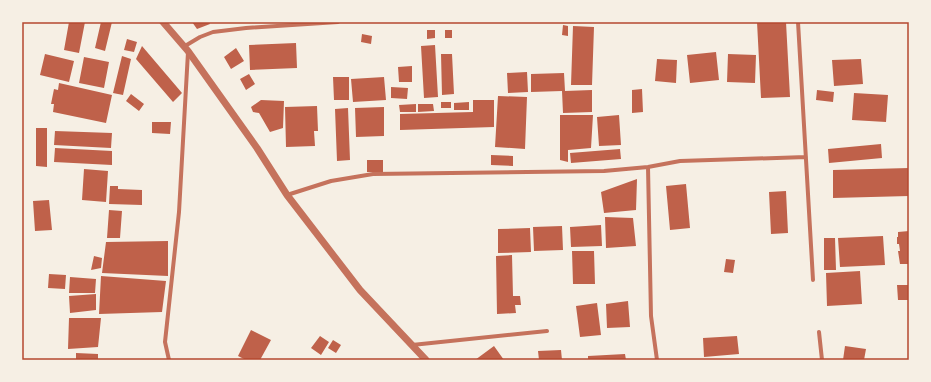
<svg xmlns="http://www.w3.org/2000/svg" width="931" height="382" viewBox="0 0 931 382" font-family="Overpass,sans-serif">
	<rect width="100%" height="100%" fill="#f6efe4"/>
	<path fill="#bf614a" d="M 69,22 L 85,22 L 79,53 L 64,50 Z
		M 101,22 L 112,22 L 105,51 L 95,48 Z
		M 192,22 L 209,22 L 210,24 L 197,29 Z
		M 757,22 L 786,22 L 790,97 L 761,98 Z
		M 563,25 L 568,26 L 568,36 L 562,35 Z
		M 573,26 L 594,27 L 592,85 L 571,85 Z
		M 427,30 L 435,30 L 435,38 L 427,39 Z
		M 445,30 L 452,30 L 452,38 L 445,38 Z
		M 362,34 L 372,36 L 371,44 L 361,42 Z
		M 127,39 L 137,42 L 134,52 L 124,50 Z
		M 296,43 L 297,68 L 250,70 L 249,45 Z
		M 435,45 L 438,97 L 424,98 L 421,46 Z
		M 142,46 L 182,93 L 173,102 L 136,59 Z
		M 236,48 L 244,61 L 231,69 L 224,57 Z
		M 716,52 L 719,80 L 690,83 L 687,55 Z
		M 45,54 L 74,61 L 69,82 L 40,75 Z
		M 441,54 L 452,54 L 454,94 L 442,95 Z
		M 728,54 L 756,55 L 755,83 L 727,82 Z
		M 122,56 L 131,59 L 123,95 L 113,93 Z
		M 84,57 L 109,62 L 104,88 L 79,83 Z
		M 657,59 L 677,60 L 676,83 L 655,81 Z
		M 861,59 L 863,84 L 834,86 L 832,60 Z
		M 412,66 L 412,82 L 399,82 L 398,67 Z
		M 527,72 L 528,92 L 508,93 L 507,73 Z
		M 564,73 L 565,91 L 592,90 L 592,112 L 563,113 L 562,91 L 531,92 L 531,74 Z
		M 249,74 L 255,84 L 246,90 L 240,79 Z
		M 333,77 L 349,77 L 349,100 L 334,100 Z
		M 384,77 L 386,100 L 353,102 L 351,79 Z
		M 59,83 L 112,95 L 106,123 L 53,112 L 54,104 L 51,104 L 54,89 L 58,90 Z
		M 391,87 L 408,88 L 407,99 L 391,98 Z
		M 642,89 L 643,112 L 632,113 L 632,90 Z
		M 817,90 L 834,92 L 833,102 L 816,100 Z
		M 854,93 L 888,95 L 886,122 L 852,120 Z
		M 131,94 L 144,104 L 139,111 L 126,101 Z
		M 498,96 L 527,97 L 525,149 L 495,147 Z
		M 261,100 L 284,101 L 283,128 L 270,132 L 259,113 L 253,112 L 251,107 Z
		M 473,100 L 494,100 L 494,127 L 400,130 L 400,114 L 473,112 Z
		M 441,102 L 451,102 L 451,108 L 441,108 Z
		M 469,102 L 469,110 L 454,110 L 454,103 Z
		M 416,104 L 416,112 L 400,112 L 399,105 Z
		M 418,104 L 433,104 L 434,111 L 418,112 Z
		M 317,106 L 318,131 L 314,131 L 315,146 L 286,147 L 285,107 Z
		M 384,107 L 384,136 L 356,137 L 355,108 Z
		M 348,108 L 350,160 L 337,161 L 335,109 Z
		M 560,115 L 593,115 L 591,148 L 568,150 L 568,162 L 560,160 Z
		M 619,115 L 621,145 L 599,146 L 597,117 Z
		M 152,122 L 171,122 L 170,134 L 152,133 Z
		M 36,128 L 47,128 L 47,167 L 36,166 Z
		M 55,131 L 112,133 L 111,148 L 54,145 Z
		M 881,144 L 882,158 L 829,163 L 828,149 Z
		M 55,148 L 112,151 L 112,165 L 54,162 Z
		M 620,149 L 621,159 L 571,163 L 570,153 Z
		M 491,155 L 513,156 L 513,166 L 491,165 Z
		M 367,160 L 383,160 L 383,172 L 367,172 Z
		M 909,168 L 909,196 L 833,198 L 833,170 Z
		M 84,169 L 108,171 L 106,202 L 82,200 Z
		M 637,179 L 636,210 L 604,213 L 601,192 Z
		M 686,184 L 690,228 L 670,230 L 666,186 Z
		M 110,186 L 118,186 L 118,189 L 142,190 L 142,205 L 109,204 Z
		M 786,191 L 788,233 L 771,234 L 769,192 Z
		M 49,200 L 52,230 L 35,231 L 33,201 Z
		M 109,210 L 122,211 L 120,238 L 107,238 Z
		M 605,217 L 633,218 L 636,246 L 606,248 Z
		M 601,225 L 602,246 L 571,247 L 570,227 Z
		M 562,226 L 563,250 L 534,251 L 533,227 Z
		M 530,228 L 531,252 L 498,253 L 498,229 Z
		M 909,231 L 909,264 L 900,264 L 898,251 L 900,251 L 899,244 L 897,244 L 897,237 L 898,237 L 898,232 Z
		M 883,236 L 885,265 L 840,267 L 838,238 Z
		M 824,238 L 835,238 L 836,270 L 824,270 Z
		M 168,241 L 168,276 L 102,273 L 106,242 Z
		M 572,251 L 594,251 L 595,284 L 573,284 Z
		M 512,255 L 513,296 L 520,296 L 521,305 L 515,305 L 516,313 L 497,314 L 496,256 Z
		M 94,256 L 102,258 L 101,268 L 91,270 Z
		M 726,259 L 735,260 L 733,273 L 724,272 Z
		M 860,271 L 862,304 L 827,306 L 826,273 Z
		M 49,274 L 66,275 L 65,289 L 48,288 Z
		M 101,276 L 166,281 L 162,312 L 99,314 Z
		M 70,277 L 96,279 L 95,293 L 69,293 Z
		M 897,285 L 909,285 L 909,300 L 898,300 Z
		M 96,294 L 96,310 L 70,313 L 69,296 Z
		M 628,301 L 630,327 L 607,328 L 606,304 Z
		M 597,303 L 601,335 L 580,337 L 576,306 Z
		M 69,318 L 101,318 L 98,347 L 68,349 Z
		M 251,330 L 271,340 L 260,360 L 246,360 L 238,356 Z
		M 320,336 L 329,342 L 321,355 L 311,348 Z
		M 737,336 L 739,354 L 704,357 L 703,338 Z
		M 333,340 L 341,345 L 336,353 L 328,348 Z
		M 494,346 L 504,360 L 475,360 Z
		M 845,346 L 866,349 L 864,360 L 843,360 Z
		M 561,350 L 562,360 L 539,360 L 538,351 Z
		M 76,353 L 98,354 L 98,360 L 76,360 Z
		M 625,354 L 626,360 L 588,360 L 588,356 Z"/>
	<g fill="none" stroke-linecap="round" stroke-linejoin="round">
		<path stroke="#c5725c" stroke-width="4" d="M 798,22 L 813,280
			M 185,46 L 200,37 L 213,32 L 246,28 L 338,22
			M 648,167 L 651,316 L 657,360
			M 287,195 L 331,181 L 373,174 L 604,171 L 648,167 L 680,161 L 806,157
			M 819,332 L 822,360
			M 412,345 L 547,331
			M 169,360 L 165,342 L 179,212 L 188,52"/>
		<path stroke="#c5725c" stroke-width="7" d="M 163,22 L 188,51 L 257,148 L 287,195 L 360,290 L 426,360"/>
	</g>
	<rect width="931" height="382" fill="none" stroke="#f6efe4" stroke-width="46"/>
	<rect x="23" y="23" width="885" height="336" fill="none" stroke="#b5482f" stroke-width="1.5"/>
</svg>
